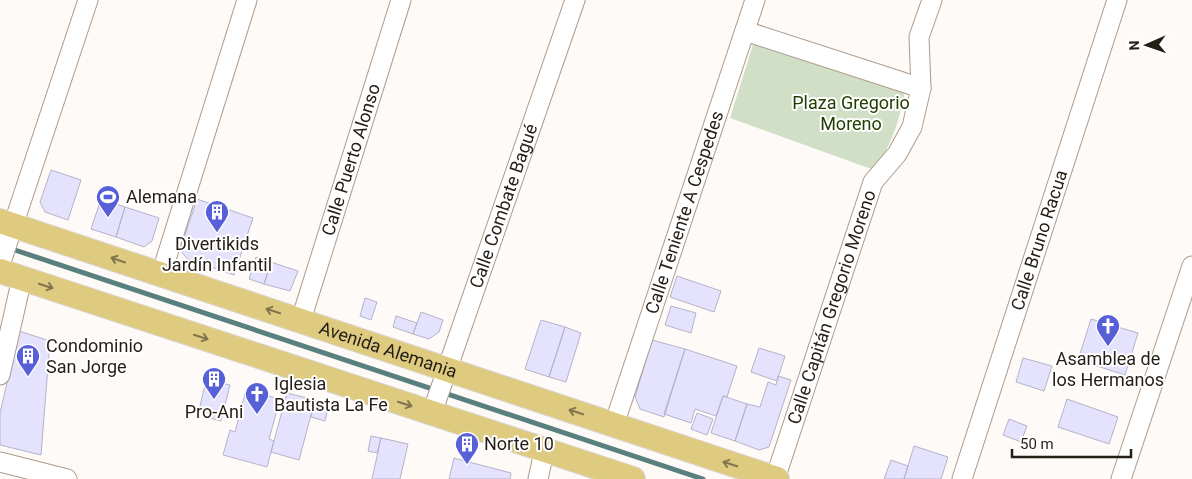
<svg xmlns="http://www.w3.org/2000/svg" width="1192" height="479" viewBox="0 0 1192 479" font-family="Roboto,sans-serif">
	<rect width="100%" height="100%" fill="#fefaf7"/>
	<path fill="#d1dfc6" d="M 756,35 L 906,84 C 901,116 893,143 874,170 L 730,118 Z"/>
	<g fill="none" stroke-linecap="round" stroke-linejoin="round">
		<path stroke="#597f7e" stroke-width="5" d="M 15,250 L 703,479"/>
	</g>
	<path fill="#e4e2fd" stroke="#b5b3ca" d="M 51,170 L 81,180 L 68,220 L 45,212 L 40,202 Z
		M 101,199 L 125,207 L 116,237 L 91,229 Z
		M 197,199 L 253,218 L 234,275 L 188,259 L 182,253 L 181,247 Z
		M 125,207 L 159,218 L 152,241 L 144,247 L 116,237 Z
		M 256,257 L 271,262 L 264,284 L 249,279 Z
		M 271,262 L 298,271 L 290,291 L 264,284 Z
		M 677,276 L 721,291 L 714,312 L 670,297 Z
		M 365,298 L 377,302 L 371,320 L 360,316 Z
		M 671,306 L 696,313 L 691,333 L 665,325 Z
		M 421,312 L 443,320 L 439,332 L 429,339 L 413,334 Z
		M 396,316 L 417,323 L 413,334 L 393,327 Z
		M 1091,319 L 1138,333 L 1125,375 L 1078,360 Z
		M 541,320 L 565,327 L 549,377 L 525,369 Z
		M 565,327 L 581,333 L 566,382 L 549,377 Z
		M 19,331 L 50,341 L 41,455 L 0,445 L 0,413 Z
		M 652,340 L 685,349 L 664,417 L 640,409 L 635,397 Z
		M 759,348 L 785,356 L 777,381 L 751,372 Z
		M 685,349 L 737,366 L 727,397 L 723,396 L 716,416 L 695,409 L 691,423 L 664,414 Z
		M 1023,358 L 1052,366 L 1044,391 L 1016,382 Z
		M 778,376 L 791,380 L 769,447 L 759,450 L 735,441 L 747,404 L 760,407 L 768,382 L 776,385 Z
		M 206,380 L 230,385 L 221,421 L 198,415 Z
		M 246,390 L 280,399 L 269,439 L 274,441 L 267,467 L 223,455 L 230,430 L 235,432 Z
		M 287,393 L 315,400 L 299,460 L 271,452 Z
		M 723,396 L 747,404 L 735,441 L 711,433 Z
		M 1067,399 L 1118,417 L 1109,444 L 1058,427 Z
		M 315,400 L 329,404 L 325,421 L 311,417 Z
		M 697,413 L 713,419 L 707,435 L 691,429 Z
		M 1009,419 L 1027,426 L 1021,442 L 1003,435 Z
		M 371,436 L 381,438 L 377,453 L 368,451 Z
		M 381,438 L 408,444 L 400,479 L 372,479 Z
		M 914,446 L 948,457 L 941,479 L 904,479 Z
		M 454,458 L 511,473 L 510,479 L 449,479 Z
		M 891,460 L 908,466 L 904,479 L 884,479 Z"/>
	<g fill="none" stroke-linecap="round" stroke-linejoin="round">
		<g stroke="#ae9a8a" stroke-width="21">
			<g id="minor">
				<path d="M 745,31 L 921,88"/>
				<path d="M 0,265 L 88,0"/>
				<path d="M 161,275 L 247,0"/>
				<path id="s1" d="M 301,320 L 401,0"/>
				<path d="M 0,375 L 22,278"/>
				<path id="s2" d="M 432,413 L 575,0"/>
				<path id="s3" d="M 614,425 L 755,0"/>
				<path d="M 0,462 L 67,479"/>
				<path d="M 538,479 L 545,448"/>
				<path id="s4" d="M 775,479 L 873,182 L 897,154 L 912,127 L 921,88 L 919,37 L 932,0"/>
				<path id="s5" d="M 962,479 L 1117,0"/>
				<path d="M 1121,479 L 1192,266"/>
			</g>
		</g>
		<g stroke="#d8d6d5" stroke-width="26">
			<g id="major">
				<path id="s6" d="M 0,221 L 777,479"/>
				<path d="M 0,271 L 633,479"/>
			</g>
		</g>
		<use href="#minor" stroke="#fff" stroke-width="19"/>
		<use href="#major" stroke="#dfcb80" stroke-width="24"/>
	</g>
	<defs><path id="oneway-shaft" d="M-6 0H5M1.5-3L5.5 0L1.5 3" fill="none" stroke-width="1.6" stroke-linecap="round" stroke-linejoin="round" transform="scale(1.25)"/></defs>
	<g stroke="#82744c">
		<use href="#oneway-shaft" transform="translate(118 260) rotate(-161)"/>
		<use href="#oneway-shaft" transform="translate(46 286) rotate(18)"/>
		<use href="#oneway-shaft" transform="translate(273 311) rotate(-162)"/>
		<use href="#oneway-shaft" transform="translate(201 337) rotate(18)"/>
		<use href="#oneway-shaft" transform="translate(405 404) rotate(18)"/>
		<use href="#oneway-shaft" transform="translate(576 412) rotate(-162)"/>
		<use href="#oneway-shaft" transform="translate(730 464) rotate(-162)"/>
	</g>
	<defs>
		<g id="stadium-pin" transform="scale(1.25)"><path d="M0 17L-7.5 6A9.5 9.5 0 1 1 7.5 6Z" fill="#5760d7" stroke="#fff"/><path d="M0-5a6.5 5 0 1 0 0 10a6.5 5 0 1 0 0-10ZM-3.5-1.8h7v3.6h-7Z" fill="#fff"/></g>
		<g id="building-pin" transform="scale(1.25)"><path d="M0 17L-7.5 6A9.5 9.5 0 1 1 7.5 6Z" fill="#5760d7" stroke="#fff"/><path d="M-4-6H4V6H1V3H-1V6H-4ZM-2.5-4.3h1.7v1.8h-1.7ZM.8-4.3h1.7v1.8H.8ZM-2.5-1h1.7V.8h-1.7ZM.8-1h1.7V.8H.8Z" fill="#fff"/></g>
		<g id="church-pin" transform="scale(1.25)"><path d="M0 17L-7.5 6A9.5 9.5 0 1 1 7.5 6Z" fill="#5760d7" stroke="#fff"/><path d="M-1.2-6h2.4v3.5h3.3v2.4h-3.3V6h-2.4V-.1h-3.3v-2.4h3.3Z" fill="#fff"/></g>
	</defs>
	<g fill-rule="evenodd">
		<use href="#stadium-pin" x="108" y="197"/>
		<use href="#building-pin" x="217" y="212"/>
		<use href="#church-pin" x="1108" y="326"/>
		<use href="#building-pin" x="28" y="356"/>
		<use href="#building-pin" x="214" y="379"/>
		<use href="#church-pin" x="257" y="394"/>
		<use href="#building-pin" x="467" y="444"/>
	</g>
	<g text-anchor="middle" stroke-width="4" stroke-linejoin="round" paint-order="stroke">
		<g font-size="18" fill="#243d00" stroke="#fff">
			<text x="851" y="109">Plaza Gregorio<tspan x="851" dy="21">Moreno</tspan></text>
		</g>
		<g font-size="18" fill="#251e17" stroke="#fff">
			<text dy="6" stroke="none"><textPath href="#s1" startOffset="168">Calle Puerto Alonso</textPath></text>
			<text dy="6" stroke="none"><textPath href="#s2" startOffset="219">Calle Combate Bagué</textPath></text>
			<text dy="6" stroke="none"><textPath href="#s3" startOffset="224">Calle Teniente A Cespedes</textPath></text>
			<text dy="6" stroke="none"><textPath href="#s5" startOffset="251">Calle Bruno Racua</textPath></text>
			<text dy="6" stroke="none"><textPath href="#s4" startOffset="181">Calle Capitán Gregorio Moreno</textPath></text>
			<text dy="6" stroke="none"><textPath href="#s6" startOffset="409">Avenida Alemania</textPath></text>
		</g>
		<g font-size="18" fill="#251e17" stroke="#fff" text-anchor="start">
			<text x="126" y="203">Alemana</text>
			<text x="217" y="250" text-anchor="middle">Divertikids<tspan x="217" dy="21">Jardín Infantil</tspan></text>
			<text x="46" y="352">Condominio<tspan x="46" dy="21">San Jorge</tspan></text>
			<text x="1108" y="365" text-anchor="middle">Asamblea de<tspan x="1108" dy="21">los Hermanos</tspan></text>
			<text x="274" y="390">Iglesia<tspan x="274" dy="21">Bautista La Fe</tspan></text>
			<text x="214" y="418" text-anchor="middle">Pro-Ani</text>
			<text x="484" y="450">Norte 10</text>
		</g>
	</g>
	<g transform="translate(1147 45) rotate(268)" stroke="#ffffff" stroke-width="4" paint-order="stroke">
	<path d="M0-4L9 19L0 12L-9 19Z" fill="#251e17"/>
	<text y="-8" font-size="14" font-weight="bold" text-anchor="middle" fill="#251e17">N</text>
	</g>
	<path d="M1012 449v8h119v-8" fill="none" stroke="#251e17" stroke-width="2.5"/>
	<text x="1020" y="449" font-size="15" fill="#251e17" stroke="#ffffff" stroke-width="4" paint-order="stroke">50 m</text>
</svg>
